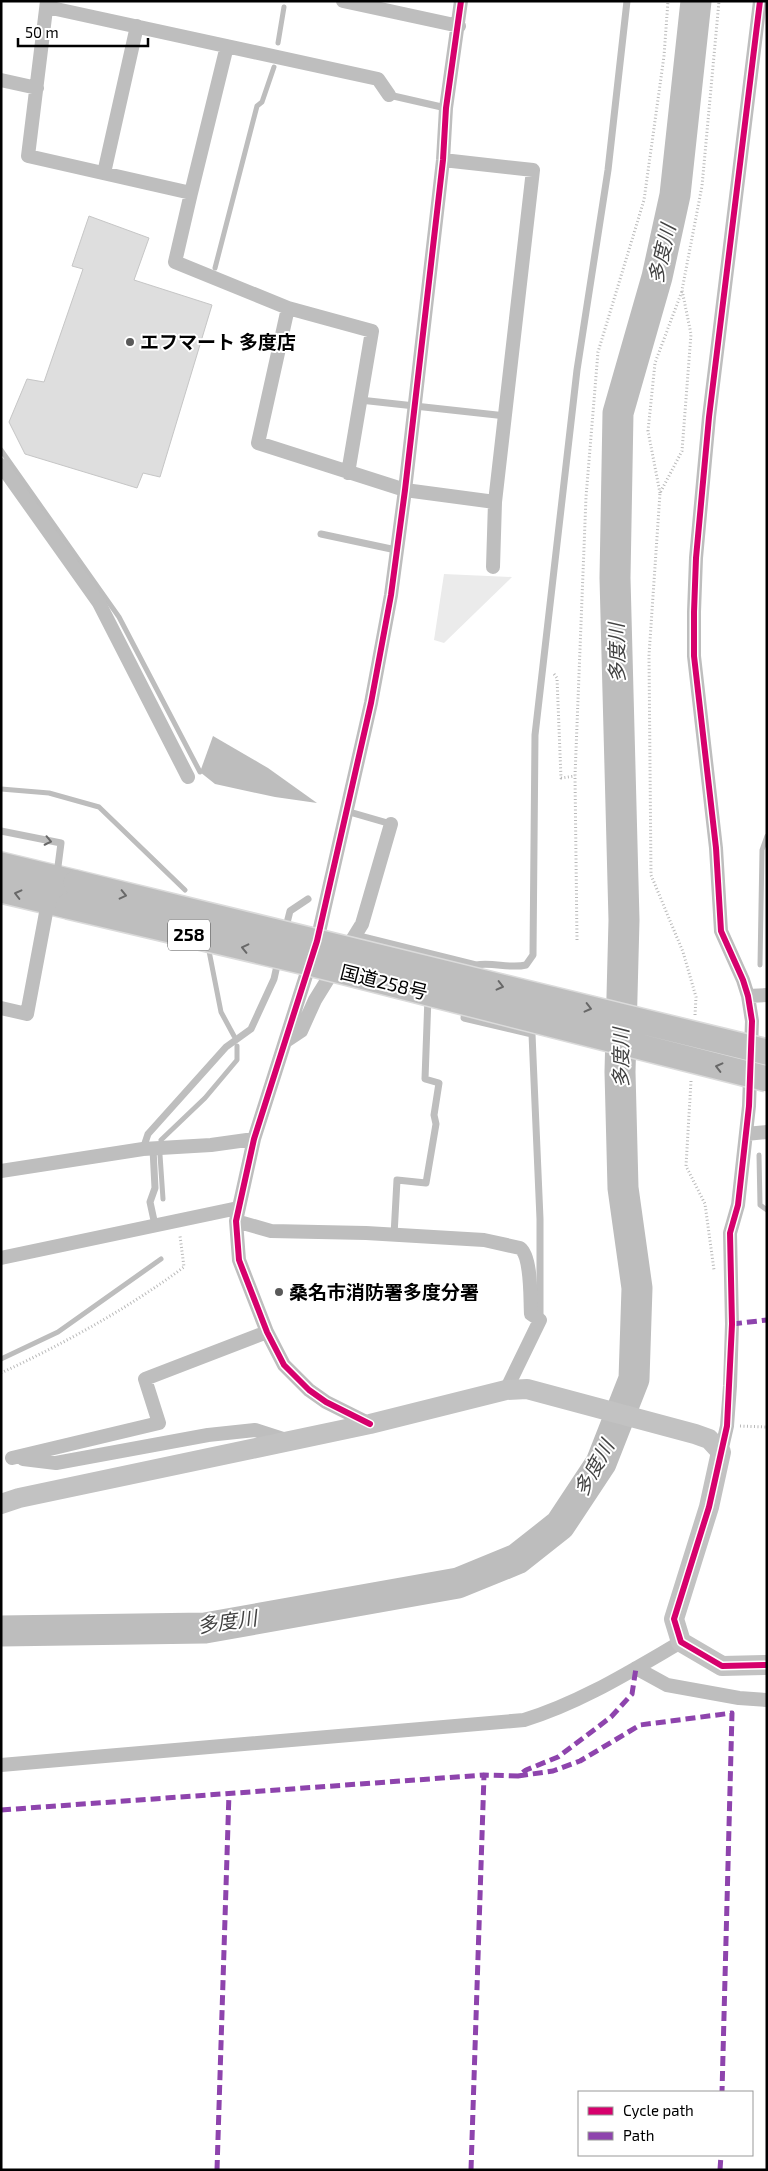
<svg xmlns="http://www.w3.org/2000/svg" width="768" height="2171" viewBox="0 0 768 2171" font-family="'Exo 2','Noto Sans JP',sans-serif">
	<rect width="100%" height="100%" fill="#fff"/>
	<path fill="#ebebeb" d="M 444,574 L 512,577 L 444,643 L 434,640 Z"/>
	<path fill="#bdbdbd" d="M 213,736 L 268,768 L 317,803 L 275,797 L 215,784 L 200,772 Z"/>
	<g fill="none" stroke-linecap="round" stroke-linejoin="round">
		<path stroke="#bdbdbd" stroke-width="5" d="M 278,43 L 284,7
			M 215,268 L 257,106 L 262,102 L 274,67
			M 1,450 L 119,617 L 200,772
			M 1,789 L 49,793 L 99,807 L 185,890
			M 209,951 L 221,1012 L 234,1036
			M 760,965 L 762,850 L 767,836
			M 161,1140 L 205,1098 L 237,1060 L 237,1046
			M 160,1155 L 163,1199
			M 759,1155 L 760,1205 L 767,1210
			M 1,1359 L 58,1332 L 161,1259"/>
		<path stroke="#bdbdbd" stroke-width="31" d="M 1,1631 L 205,1628 L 458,1583 L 517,1559 L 560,1525 L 601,1463 L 634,1379 L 637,1288 L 623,1188 L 620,1072 L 624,920 L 615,578 L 618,413 L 657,277 L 675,195 L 696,1"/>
	</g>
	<path fill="#dedede" stroke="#c6c6c6" d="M 89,216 L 149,238 L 134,280 L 212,305 L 160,477 L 143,473 L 137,488 L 25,454 L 9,422 L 27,379 L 44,382 L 83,269 L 72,266 Z"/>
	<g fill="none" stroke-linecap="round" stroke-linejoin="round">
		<g stroke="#dbdbdb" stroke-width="28">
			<path id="highway" d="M 1,865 L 76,883
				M 1,890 L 68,906"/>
		</g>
		<path stroke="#b9b9b9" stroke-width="3" stroke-dasharray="1 2.5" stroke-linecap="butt" d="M 660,493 L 648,431 L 655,363 L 682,291
			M 554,674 L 557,678 L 561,778 L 575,776
			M 577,940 L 575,776 L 586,497 L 598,352 L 644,200 L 664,56 L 668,1
			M 695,1015 L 696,997 L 683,952 L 651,875 L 649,655 L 660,493 L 682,451 L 691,334 L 682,290 L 702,186 L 719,1
			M 691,1081 L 686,1166 L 705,1204 L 714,1270
			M 1,1373 C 65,1343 127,1309 184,1267 L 180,1236
			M 740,1426 L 767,1427"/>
		<path stroke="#bebebe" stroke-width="7" d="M 389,95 L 446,108
			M 360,400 L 506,416
			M 321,534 L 396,550
			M 346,811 L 391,824
			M 1,831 L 61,843 L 57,874
			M 285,931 L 290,911 L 308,899
			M 355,935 L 476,965 C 493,962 510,969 526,965 L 533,955 L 535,735 L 577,370 L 608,170 L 627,1
			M 465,1008 L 464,1018 L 532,1034 L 540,1219 L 540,1320
			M 143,1149 L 148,1134 L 226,1047 L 251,1029 L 274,979 L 278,961
			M 153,1149 L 155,1188 L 150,1202 L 155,1225
			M 394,1235 L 397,1180 L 426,1183 L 436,1124 L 434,1115 L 439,1083 L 425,1079 L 428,997"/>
		<path stroke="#bebebe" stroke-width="14" d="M 47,1 L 28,156 L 191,193 L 175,262 L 288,308 L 258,443 L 405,490 L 495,502 L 533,170 L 443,160
			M 343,1 L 459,26
			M 47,7 L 378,79 L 389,95
			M 1,80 L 37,88
			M 104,173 L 137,26
			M 191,193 L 227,46
			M 288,308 L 372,331 L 348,473
			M 1,465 L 99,603 L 188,777
			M 493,567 L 495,502
			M 748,996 L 767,995
			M 1,1008 L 27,1014 L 48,902
			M 286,1041 L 301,1031 L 315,1000 L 362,924 L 391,824
			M 746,1134 L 767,1132
			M 1,1171 L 143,1149 L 211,1145 L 254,1139
			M 236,1221 L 271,1231 L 366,1233 L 484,1240 L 520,1248 C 532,1257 530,1299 531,1314 L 540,1320 L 506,1390
			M 1,1258 L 238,1208
			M 370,1424 L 326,1402 L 309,1390 L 284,1365 L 267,1332 L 239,1260 L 236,1221 L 254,1139 L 317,941 L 371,703 L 391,595 L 405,490 L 443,160 L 446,108 L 461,1
			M 721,1452 L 727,1426 L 730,1386 L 732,1324 L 730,1233 L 738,1205 L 749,1106 L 752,1021 L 748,996 L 743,980 L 721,931 L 716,848 L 694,656 L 694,612 L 696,558 L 709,417 L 760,1
			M 12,1458 L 159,1423 L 145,1379 L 267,1332
			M 23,1459 L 56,1463 L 208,1435 L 255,1430 L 286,1440
			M 636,1668 L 667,1685 L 739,1698 L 767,1700
			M 1,1765 L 524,1720 C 580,1703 631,1671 681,1642"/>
		<path stroke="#c2c2c2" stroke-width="20" d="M 1,1504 L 19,1498 L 370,1424 L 506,1390 L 527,1389 L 695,1434 L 709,1439 L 721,1452 L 709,1507 L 674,1619 L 681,1642 L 722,1666 L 767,1665"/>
		<use href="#highway" stroke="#bebebe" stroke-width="25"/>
		<g stroke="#dbdbdb" stroke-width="28" stroke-linecap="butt">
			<path id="highway-bridge" d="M 76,883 L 767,1052
				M 68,906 L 310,963 L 767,1079"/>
		</g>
		<use href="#highway-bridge" stroke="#bebebe" stroke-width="25"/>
		<path stroke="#8e44ad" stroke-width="5" stroke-dasharray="10 5" stroke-linecap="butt" d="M 732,1324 L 767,1320
			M 518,1776 L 553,1771 L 580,1761 L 640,1725 L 732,1713 L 722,2092
			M 1,1810 L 484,1775
			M 217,2170 L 229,1793
			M 471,2170 L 484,1775 L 518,1776 L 526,1770 L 558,1757 L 611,1717 L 632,1694 L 636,1668
			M 720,2170 L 721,2155"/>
		<g stroke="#fff" stroke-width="9">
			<path id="cycleway" d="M 760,1 L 709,417 L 696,558 L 694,612 L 694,656 L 716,848 L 721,931 L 743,980 L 748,996 L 752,1021 L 749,1106 L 738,1205 L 730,1233 L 732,1324 L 727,1426 L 709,1507 L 674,1619 L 681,1642 L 722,1666 L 767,1665
				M 370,1424 L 326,1402 L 309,1390 L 284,1365 L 267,1332 L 239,1260 L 236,1221 L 254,1139 L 317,941 L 371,703 L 391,595 L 405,490 L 443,160 L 446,108 L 461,1"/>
		</g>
		<use href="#cycleway" stroke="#d6006c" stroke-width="6"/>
	</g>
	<defs><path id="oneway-chevron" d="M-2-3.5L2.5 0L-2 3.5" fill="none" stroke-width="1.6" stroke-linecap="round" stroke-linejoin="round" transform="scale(1.25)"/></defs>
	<g stroke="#686868">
		<use href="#oneway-chevron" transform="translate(48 841) rotate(12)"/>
		<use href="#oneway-chevron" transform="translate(18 894) rotate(-166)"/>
		<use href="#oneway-chevron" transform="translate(123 895) rotate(13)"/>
		<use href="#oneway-chevron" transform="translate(245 948) rotate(-167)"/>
		<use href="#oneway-chevron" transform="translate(500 986) rotate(14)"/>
		<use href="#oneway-chevron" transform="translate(588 1008) rotate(14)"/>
		<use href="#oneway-chevron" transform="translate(719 1067) rotate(-166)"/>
	</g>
	<g fill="#595959" stroke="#fff" stroke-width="2">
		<circle cx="130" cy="342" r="5"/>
		<circle cx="279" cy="1292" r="5"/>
	</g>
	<g text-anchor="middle" stroke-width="4" stroke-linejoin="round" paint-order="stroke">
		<rect fill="#fff" stroke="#4c4c4c" stroke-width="1" x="168" y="919.5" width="42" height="31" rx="4"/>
		<g font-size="18" font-weight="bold" fill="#000">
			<text x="189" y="941">258</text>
		</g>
		<g font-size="19" font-weight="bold" fill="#000" stroke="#fff" text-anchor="start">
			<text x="140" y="349">エフマート 多度店</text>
			<text x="289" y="1299">桑名市消防署多度分署</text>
		</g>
		<g font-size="19" fill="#000" stroke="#fff">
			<text transform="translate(384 982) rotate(14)" y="7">国道258号</text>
		</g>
		<g font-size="20" font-style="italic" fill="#424242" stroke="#fff">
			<text transform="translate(662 254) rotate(-77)" y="7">多度川</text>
			<text transform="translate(617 653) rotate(-91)" y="7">多度川</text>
			<text transform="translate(621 1058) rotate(-90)" y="7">多度川</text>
			<text transform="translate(594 1468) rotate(-61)" y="7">多度川</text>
			<text transform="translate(227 1622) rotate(-8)" y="7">多度川</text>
		</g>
	</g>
	<rect width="768" height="2171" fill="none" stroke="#000000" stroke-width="5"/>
	<rect x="578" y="2091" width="175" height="65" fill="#ffffff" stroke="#999999"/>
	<rect x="588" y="2107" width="25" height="8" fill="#d6006c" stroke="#999999"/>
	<text x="623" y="2116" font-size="15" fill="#000000">Cycle path</text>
	<rect x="588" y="2132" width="25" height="8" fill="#8e44ad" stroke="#999999"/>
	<text x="623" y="2141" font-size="15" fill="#000000">Path</text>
	<path d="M18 38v8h130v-8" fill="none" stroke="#000000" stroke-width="2.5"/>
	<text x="25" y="38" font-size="15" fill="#000000" stroke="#ffffff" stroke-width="4" paint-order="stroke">50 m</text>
</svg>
